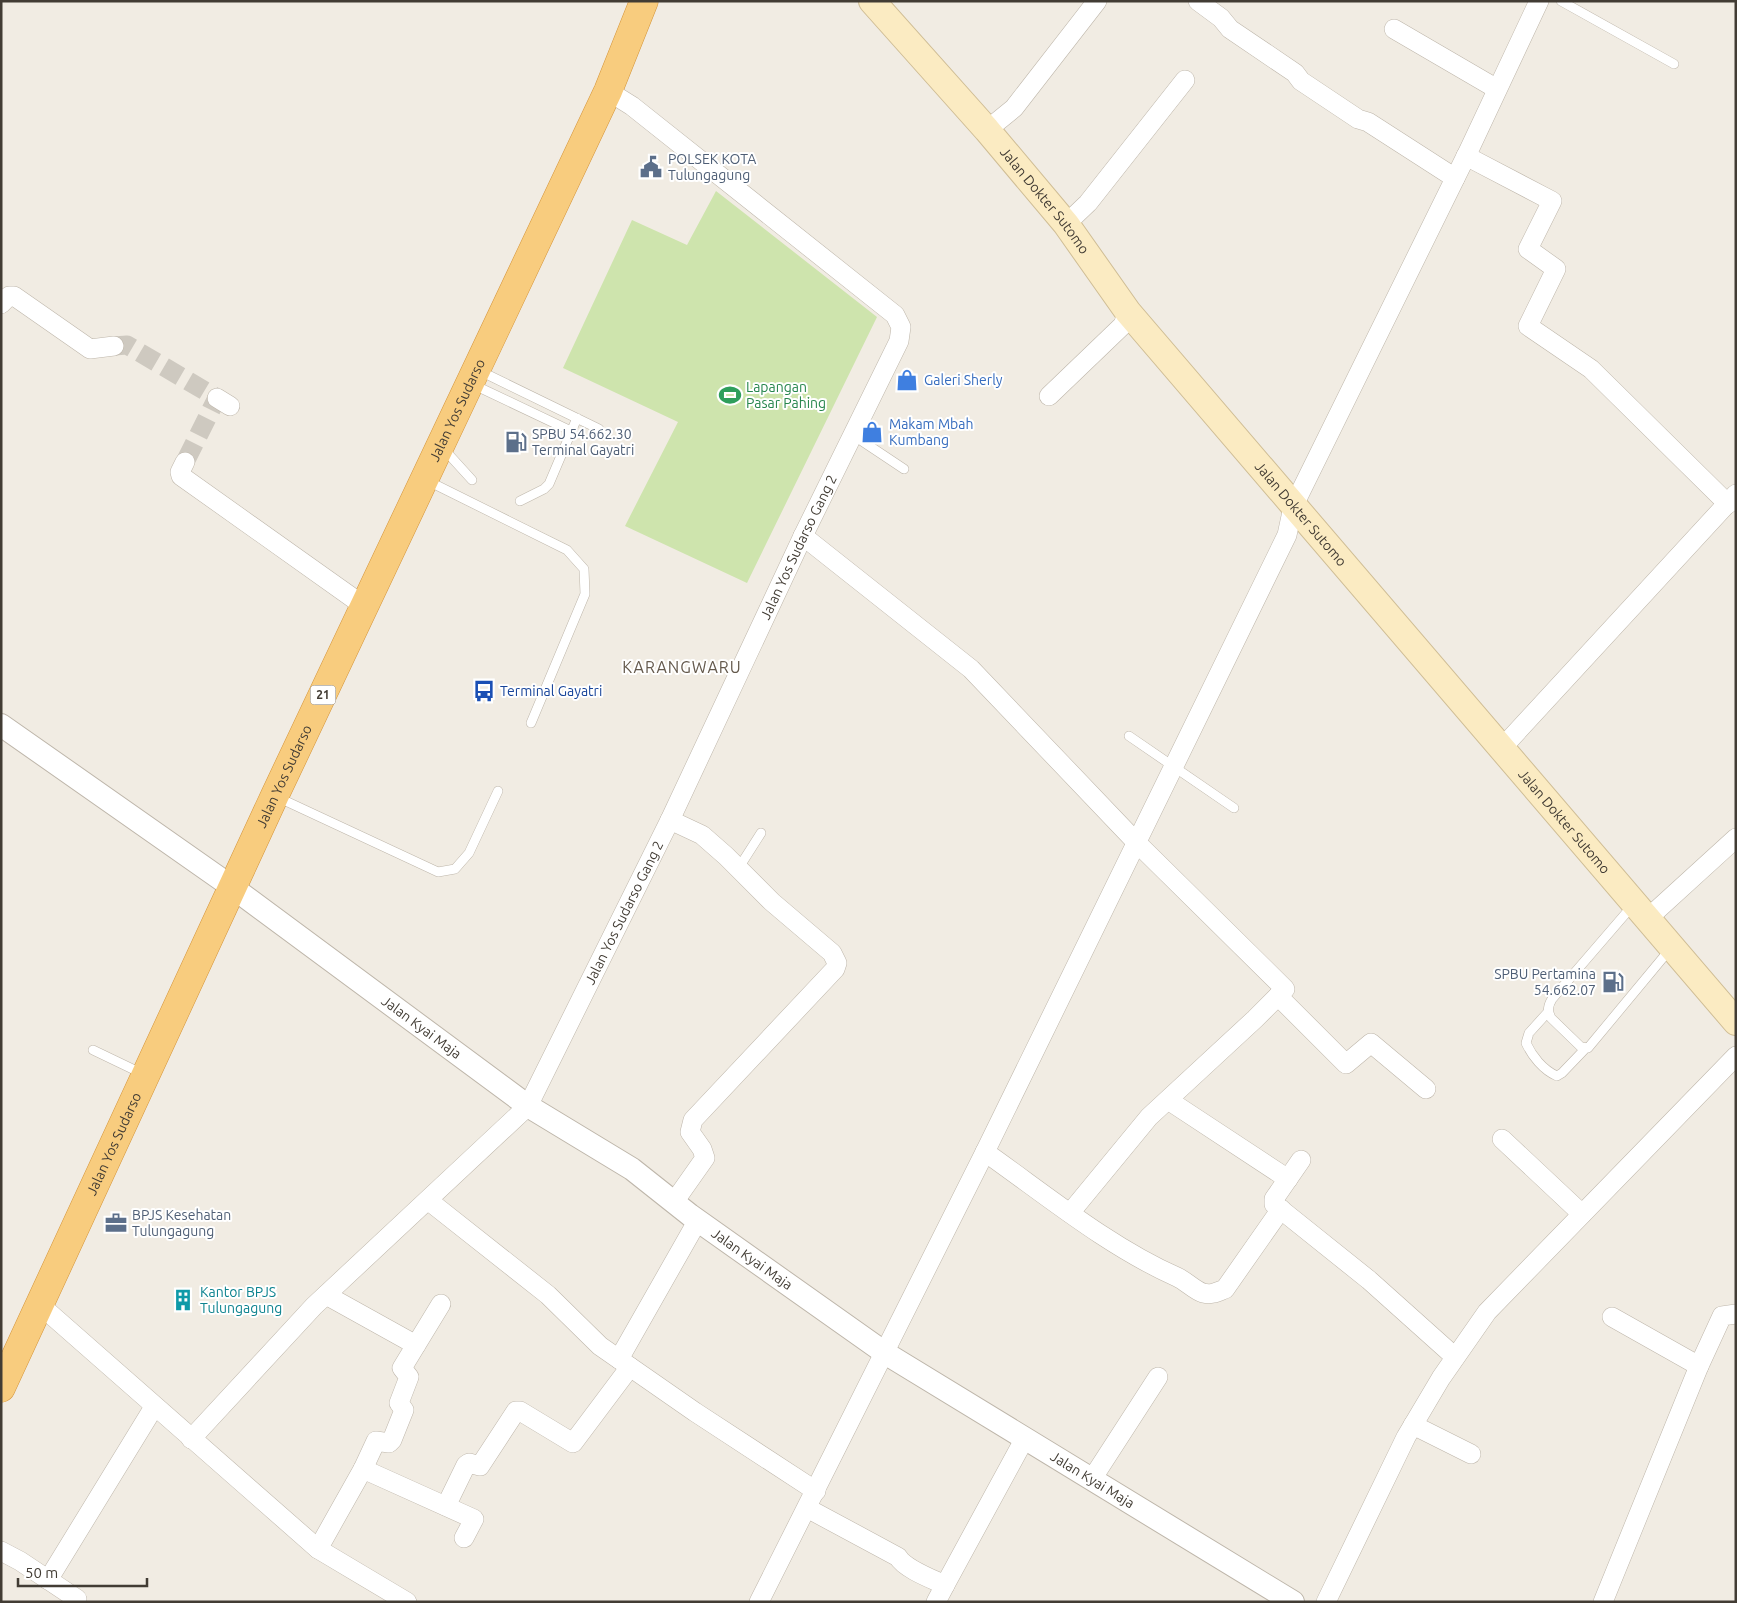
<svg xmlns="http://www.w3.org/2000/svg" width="1737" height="1603" viewBox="0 0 1737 1603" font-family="Ubuntu,sans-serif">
	<rect width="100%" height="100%" fill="#f1ece3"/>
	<path fill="#cee4ad" d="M 716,191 L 877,317 L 747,583 L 625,526 L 678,422 L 563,368 L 632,220 L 687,245 Z"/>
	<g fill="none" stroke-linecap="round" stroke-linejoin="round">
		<path stroke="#cec9c0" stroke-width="19" stroke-dasharray="19 9" stroke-linecap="butt" d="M 114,346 L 127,345 L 217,398 L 185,462"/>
		<g stroke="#beb6aa" stroke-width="10">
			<path id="service" d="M 1561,1 L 1674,64
				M 480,371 L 599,429
				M 472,384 L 571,431
				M 853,435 L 904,469
				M 442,447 L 472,480
				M 426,480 L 567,550 L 584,569 L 585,594 L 531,723
				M 520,501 L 544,489 L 549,484 L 577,418
				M 1129,736 L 1234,808
				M 277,797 L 438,872 L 455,869 L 469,853 L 498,791
				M 738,869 L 761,833
				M 1633,905 L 1552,999 C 1548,1006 1547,1010 1551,1018 L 1581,1047 L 1588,1048 L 1671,948
				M 1548,1012 L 1529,1033 L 1526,1043 C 1532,1056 1543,1070 1557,1076 L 1562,1073 L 1585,1049
				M 93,1050 L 143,1074"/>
		</g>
		<g stroke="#beb6aa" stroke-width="20">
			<g id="minor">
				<path d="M 1198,1 L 1221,18 L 1230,29 L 1295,73 L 1301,81 L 1358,119 L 1368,122 L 1455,178"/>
				<path d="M 1394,29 L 1497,89"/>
				<path d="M 987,130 L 1014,108 L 1097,1"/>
				<path d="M 1466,156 L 1552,201 L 1528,249 L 1556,269 L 1528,326 L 1591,369 L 1728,504"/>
				<path d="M 1066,224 L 1088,203 L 1185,80"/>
				<path d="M 1,304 L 9,296 L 14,296 L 90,349 L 114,346"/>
				<path d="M 1049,396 L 1123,325 L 1128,312"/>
				<path d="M 217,398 L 230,406"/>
				<path d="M 185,462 L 180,472 L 181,476 L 364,606"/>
				<path d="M 803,536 L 971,669 L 1137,843 L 1285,989 L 1255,1019 L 1149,1117 L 1070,1213"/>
				<path d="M 1501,749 L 1736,494"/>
				<path d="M 670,820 L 702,835 L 726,856 L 772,902 L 832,953 L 837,963 L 835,969 L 693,1120 L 690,1132 L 702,1149 L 705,1158 L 674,1202"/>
				<path d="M 1646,920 L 1736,838"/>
				<path d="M 1278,996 L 1346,1064 L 1371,1043 L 1426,1089"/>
				<path d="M 1168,1100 L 1288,1179"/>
				<path d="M 1502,1139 L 1582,1214"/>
				<path d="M 985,1152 C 1046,1195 1109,1247 1177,1277 C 1186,1281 1194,1290 1203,1293 C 1212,1295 1217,1292 1225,1289 L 1281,1209"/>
				<path d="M 1301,1160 L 1274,1199 L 1274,1204 L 1369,1280 L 1455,1357"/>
				<path d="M 429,1201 L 548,1295 L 600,1346 L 695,1412 L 816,1491"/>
				<path d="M 326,1295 L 416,1345"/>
				<path d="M 39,1304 L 318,1549 L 407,1602"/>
				<path d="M 619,1359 L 698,1220"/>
				<path d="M 1699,1366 L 1722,1316 L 1736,1314"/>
				<path d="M 1413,1425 L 1471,1454"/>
				<path id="s1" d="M 191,1439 L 314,1306 L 528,1106 L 670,820 L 803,536 L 899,341 L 901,327 L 895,315 L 632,106 L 608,91"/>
				<path d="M 363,1469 L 376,1441 L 389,1443 L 392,1440 L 404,1410 L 399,1403 L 409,1377 L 402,1368 L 441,1304"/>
				<path d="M 1092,1479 L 1158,1377"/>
				<path d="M 446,1506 L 466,1465 L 469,1463 L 480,1466 L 516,1411 L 520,1411 L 573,1443 L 630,1367"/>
				<path d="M 807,1508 L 898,1557 C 905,1569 932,1579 945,1585 L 1025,1438"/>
				<path d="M 318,1549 L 363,1469 L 474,1519 L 464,1538"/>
				<path d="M 1,1551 L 20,1561 L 77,1599"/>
				<path d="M 48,1580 L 154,1407"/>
				<path d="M 759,1602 L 985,1152 L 1287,535 L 1293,507 L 1469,150 L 1539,1"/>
				<path d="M 936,1602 L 945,1585"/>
				<path d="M 1326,1602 L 1406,1437 L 1441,1378 L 1487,1312 L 1736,1056"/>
				<path d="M 1603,1602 L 1699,1366 L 1612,1317"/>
			</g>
		</g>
		<g stroke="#beb6aa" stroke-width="24">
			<g id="tertiary">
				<path id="s2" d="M 1,725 L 232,887 L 528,1106 L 632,1169 L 690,1215 L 885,1353 L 1293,1602"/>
			</g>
		</g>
		<g stroke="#cfbd95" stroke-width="28">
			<g id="secondary">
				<path id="s3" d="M 872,1 L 987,130 L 1066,224 L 1128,312 L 1736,1022"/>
			</g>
		</g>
		<g stroke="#d49439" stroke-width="29">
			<g id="trunk">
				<path id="s4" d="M 1,1388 L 275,795 L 608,91 L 644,1"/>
			</g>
		</g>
		<use href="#service" stroke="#fff" stroke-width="9"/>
		<use href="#minor" stroke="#fff" stroke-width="19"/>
		<use href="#tertiary" stroke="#fff" stroke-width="22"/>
		<use href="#secondary" stroke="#fbebc2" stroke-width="26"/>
		<use href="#trunk" stroke="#f8cc7e" stroke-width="28"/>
	</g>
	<defs>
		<g id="civic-bare" transform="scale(1.725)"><path d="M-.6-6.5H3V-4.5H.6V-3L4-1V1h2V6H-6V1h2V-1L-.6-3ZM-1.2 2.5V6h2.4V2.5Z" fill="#5c6f8a" stroke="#fff" stroke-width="2.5" paint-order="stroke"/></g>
		<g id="shop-bare" transform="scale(1.725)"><path d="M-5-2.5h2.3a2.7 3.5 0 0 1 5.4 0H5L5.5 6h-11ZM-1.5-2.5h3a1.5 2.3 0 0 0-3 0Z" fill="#3f7fe0" stroke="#fff" stroke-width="2.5" paint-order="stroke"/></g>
		<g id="stadium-bare" transform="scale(1.725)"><path d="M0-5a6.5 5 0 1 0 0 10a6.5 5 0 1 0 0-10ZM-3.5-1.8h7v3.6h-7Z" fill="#2e9e5b" stroke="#fff" stroke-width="2.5" paint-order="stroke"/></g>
		<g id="fuel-bare" transform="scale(1.725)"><path d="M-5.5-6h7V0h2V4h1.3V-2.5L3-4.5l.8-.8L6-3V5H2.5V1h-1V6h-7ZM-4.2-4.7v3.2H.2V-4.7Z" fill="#5c6f8a" stroke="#fff" stroke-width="2.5" paint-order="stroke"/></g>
		<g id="bus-bare" transform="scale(1.725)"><path d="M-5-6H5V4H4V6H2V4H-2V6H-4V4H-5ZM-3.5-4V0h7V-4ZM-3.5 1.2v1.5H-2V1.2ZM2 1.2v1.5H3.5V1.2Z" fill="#1a4fb4" stroke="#fff" stroke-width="2.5" paint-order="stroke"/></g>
		<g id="office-bare" transform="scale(1.725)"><path d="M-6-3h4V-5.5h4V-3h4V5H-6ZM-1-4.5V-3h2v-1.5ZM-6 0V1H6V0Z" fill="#5c6f8a" stroke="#fff" stroke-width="2.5" paint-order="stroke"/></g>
		<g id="building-bare" transform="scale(1.725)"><path d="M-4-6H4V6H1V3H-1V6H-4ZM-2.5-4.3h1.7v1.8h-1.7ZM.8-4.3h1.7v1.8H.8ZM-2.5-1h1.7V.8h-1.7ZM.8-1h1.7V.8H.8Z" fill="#0f9aa8" stroke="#fff" stroke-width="2.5" paint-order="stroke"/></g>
	</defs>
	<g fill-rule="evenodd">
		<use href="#civic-bare" x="651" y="167"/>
		<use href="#shop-bare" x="907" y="380"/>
		<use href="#stadium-bare" x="730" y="395"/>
		<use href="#shop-bare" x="872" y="432"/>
		<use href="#fuel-bare" x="516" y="442"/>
		<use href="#bus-bare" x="484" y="691"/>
		<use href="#fuel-bare" x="1613" y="982"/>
		<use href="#office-bare" x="116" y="1223"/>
		<use href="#building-bare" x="183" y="1300"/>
	</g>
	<g text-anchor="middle" stroke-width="4" stroke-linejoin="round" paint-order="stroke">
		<rect fill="#fff" stroke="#7b7671" stroke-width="1" x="310.5" y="685.5" width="25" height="19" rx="4"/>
		<g font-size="12" font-weight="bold" fill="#423c34">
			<text x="323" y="699">21</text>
		</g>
		<g font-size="14" fill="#4e5e75" stroke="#fff" text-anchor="start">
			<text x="668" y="164">POLSEK KOTA<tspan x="668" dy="16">Tulungagung</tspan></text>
			<text x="532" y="439">SPBU 54.662.30<tspan x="532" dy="16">Terminal Gayatri</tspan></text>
			<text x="1596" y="979" text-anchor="end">SPBU Pertamina<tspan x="1596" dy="16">54.662.07</tspan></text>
			<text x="132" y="1220">BPJS Kesehatan<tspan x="132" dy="16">Tulungagung</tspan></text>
		</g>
		<g font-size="14" fill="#423c34" stroke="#fff">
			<text dy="5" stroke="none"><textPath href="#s3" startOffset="264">Jalan Dokter Sutomo</textPath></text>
			<text dy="5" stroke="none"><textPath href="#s4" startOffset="1079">Jalan Yos Sudarso</textPath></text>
			<text dy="5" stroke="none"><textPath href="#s3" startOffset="669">Jalan Dokter Sutomo</textPath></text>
			<text dy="5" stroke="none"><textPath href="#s1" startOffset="1095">Jalan Yos Sudarso Gang 2</textPath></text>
			<text dy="5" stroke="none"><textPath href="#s4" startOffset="674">Jalan Yos Sudarso</textPath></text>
			<text dy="5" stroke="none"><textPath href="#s3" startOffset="1074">Jalan Dokter Sutomo</textPath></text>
			<text dy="5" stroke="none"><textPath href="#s1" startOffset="690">Jalan Yos Sudarso Gang 2</textPath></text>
			<text dy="5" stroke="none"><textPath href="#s2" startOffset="518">Jalan Kyai Maja</textPath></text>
			<text dy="5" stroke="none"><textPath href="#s4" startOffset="269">Jalan Yos Sudarso</textPath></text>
			<text dy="5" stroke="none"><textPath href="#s2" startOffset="922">Jalan Kyai Maja</textPath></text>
			<text dy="5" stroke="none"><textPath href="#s2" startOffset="1328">Jalan Kyai Maja</textPath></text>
		</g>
		<g font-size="14" fill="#366cbe" stroke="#fff" text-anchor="start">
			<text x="924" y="385">Galeri Sherly</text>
			<text x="889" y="429">Makam Mbah<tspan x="889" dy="16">Kumbang</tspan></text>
		</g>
		<g font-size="14" fill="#27864d" stroke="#fff" text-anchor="start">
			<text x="746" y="392">Lapangan<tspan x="746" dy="16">Pasar Pahing</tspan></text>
		</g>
		<g font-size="14" fill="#164399" stroke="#fff" text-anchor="start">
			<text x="500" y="696">Terminal Gayatri</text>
		</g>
		<g font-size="14" fill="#0d838f" stroke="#fff" text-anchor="start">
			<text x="200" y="1297">Kantor BPJS<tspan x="200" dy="16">Tulungagung</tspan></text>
		</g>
		<g font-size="16" letter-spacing="1" fill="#64594c" stroke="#fff">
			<text x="682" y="673">KARANGWARU</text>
		</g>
	</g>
	<rect width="1737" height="1603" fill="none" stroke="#423c34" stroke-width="5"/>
	<path d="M18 1578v8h129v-8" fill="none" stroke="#423c34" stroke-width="2.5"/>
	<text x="25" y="1578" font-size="15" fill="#423c34" stroke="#ffffff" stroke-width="4" paint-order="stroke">50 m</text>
</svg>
